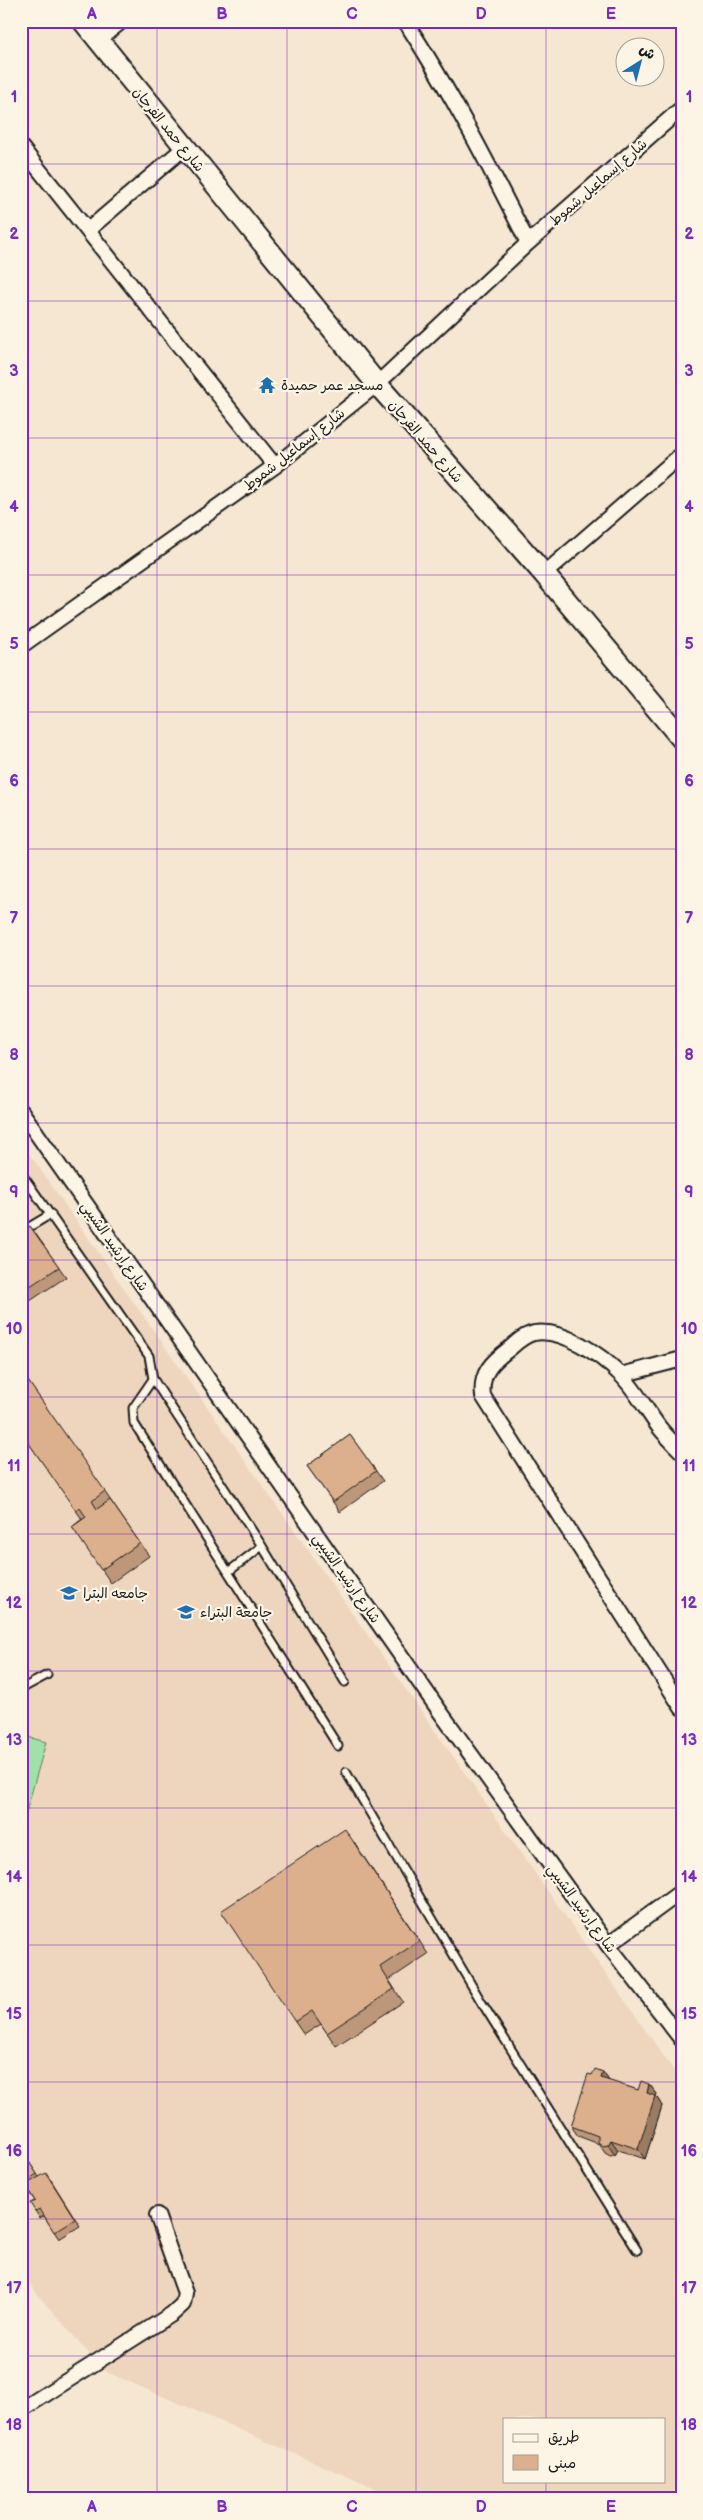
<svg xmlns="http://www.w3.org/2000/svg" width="703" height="2520" viewBox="0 0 703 2520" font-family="'Balsamiq Sans','Playpen Sans Arabic',sans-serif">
	<rect width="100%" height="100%" fill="#f6e7d3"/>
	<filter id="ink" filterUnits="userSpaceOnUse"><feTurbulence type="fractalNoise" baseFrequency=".02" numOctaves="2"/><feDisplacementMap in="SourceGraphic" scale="10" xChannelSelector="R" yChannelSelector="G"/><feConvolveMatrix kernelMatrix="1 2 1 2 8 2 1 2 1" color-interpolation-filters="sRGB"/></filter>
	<g filter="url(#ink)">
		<path fill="#eed6be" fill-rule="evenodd" d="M 21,1142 L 682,2082 L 682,2499 L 399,2499 L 104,2371 L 38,2295 L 21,2271 ZM 504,2419 L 664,2419 L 664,2481 L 504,2481 Z"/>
		<path fill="#a0e1ab" stroke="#5e7e64" d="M 21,1735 L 46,1742 L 21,1830 Z"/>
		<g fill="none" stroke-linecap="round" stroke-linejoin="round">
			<g stroke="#1c1c1c" stroke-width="11">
				<path id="lane" d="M 21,1173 L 149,1356 L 153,1379 L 133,1408 L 134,1423 L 338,1746
					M 21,1232 L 51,1214
					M 153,1379 L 262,1546 L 345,1682
					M 228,1572 L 262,1546
					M 21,1689 L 47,1675
					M 346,1772 L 482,2003 L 637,2250"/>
			</g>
			<g stroke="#1c1c1c" stroke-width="18">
				<path id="street" d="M 405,21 C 451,92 490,167 528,243
					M 98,40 L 122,21
					M 21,147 L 275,466
					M 88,230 L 184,148
					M 544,574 L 682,454
					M 21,646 L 275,466 L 377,384 L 528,243 L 682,108
					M 21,1111 L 441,1713 L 608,1945 L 682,2040
					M 621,1375 L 682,1359
					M 682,1452 C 674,1444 666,1436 659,1427 C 646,1410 636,1390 621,1375 C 601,1355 563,1328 534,1333 C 524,1335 516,1343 509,1349 C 492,1362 480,1373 483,1396 L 682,1708
					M 608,1945 L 682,1891
					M 21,2410 L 172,2314 L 183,2304 L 185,2293 L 157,2215"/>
			</g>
			<g stroke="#1c1c1c" stroke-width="24">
				<path id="secondary" d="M 83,21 L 377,384 L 544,574 L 682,739"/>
			</g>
			<path stroke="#1c1c1c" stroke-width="3" stroke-dasharray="5 4" stroke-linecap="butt" d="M 21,1596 L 25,1597 L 21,1608"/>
			<use href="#lane" stroke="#fcf5e5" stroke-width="7"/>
			<use href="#street" stroke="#fcf5e5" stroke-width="14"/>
			<use href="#secondary" stroke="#fcf5e5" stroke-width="20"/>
		</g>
		<path fill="#bd9779" stroke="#1c1c1c" d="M 30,1226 L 66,1277 L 21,1307 L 21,1232 Z
			M 21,1371 L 149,1556 L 111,1583 L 72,1527 L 82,1519 L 21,1432 Z
			M 350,1435 L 383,1481 L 340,1512 L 307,1466 Z
			M 354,1842 L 428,1954 L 389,1980 L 403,2002 L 336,2046 L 321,2024 L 304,2035 L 295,2022 Z
			M 603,2072 L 609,2081 L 638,2090 L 649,2084 L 657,2094 L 656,2096 L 662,2106 L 645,2159 L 618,2150 L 615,2155 L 610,2156 L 605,2153 L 599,2144 L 578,2136 L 571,2126 L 592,2075 Z
			M 21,2132 L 29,2145 L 21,2149 Z
			M 21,2150 L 39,2177 L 51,2180 L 80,2226 L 59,2239 L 44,2216 L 40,2218 L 35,2211 L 35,2201 L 21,2180 Z"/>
		<path fill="#9a7b63" stroke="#1c1c1c" d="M 603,2072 L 610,2082 L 601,2078 Z
			M 649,2084 L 657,2094 L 656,2096 L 662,2106 L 645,2159 L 638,2149 L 647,2093 Z
			M 611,2140 L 618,2150 L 615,2155 L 608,2145 Z"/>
		<path fill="#dcb08d" stroke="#1c1c1c" d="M 30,1226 L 59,1267 L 21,1292 L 21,1232 Z
			M 21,1371 L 105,1491 L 92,1501 L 97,1509 L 110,1500 L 140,1543 L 101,1570 L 72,1527 L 86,1517 L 80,1508 L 76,1511 L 21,1432 Z
			M 350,1435 L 376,1471 L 333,1502 L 307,1466 Z
			M 345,1829 L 419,1941 L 380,1967 L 394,1989 L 327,2033 L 312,2011 L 295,2022 L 221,1911 Z
			M 595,2069 L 603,2072 L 601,2078 L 638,2090 L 641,2081 L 649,2084 L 647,2093 L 655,2096 L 638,2149 L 611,2140 L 608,2145 L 603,2146 L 598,2142 L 598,2136 L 571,2126 L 588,2074 L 592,2075 Z
			M 21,2150 L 37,2174 L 23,2183 L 21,2180 Z
			M 46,2173 L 75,2219 L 54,2232 L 40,2209 L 35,2211 L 30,2203 L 35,2201 L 25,2185 Z"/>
	</g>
	<path fill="none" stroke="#7b2cbf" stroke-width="1" stroke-opacity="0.55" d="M 157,21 L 157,2499M 287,21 L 287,2499M 416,21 L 416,2499M 546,21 L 546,2419M 21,164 L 682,164M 21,301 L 682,301M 21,438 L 682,438M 21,575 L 682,575M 21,712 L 682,712M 21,849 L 682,849M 21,986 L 682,986M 21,1123 L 682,1123M 21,1260 L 682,1260M 21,1397 L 682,1397M 21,1534 L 682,1534M 21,1671 L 682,1671M 21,1808 L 682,1808M 21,1945 L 682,1945M 21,2082 L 682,2082M 21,2219 L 682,2219M 21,2356 L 682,2356M 546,2481 L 546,2499"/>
	<defs>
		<g id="temple-bare" transform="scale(1.35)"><path d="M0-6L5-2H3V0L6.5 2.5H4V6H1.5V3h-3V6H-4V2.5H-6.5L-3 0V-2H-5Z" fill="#1f6fb2" stroke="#fcf5e5" stroke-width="2.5" paint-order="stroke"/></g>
		<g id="university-bare" transform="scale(1.35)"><path d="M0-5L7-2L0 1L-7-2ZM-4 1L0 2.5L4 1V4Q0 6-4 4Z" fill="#1f6fb2" stroke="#fcf5e5" stroke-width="2.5" paint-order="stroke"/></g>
	</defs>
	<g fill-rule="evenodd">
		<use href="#temple-bare" x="267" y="385"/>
		<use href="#university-bare" x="69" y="1593"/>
		<use href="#university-bare" x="186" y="1612"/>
	</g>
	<g text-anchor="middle" stroke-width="4.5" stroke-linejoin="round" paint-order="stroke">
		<g font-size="14" fill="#1c1c1c" stroke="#fcf5e5">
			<text transform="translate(169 129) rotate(51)" y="5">شارع حمد الفرحان</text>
			<text transform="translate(598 182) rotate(-41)" y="5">شارع إسماعيل شموط</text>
			<text transform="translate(426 441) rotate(49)" y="5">شارع حمد الفرحان</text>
			<text transform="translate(294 449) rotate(-38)" y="5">شارع إسماعيل شموط</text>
			<text transform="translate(115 1246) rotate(55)" y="5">شارع ارشيد الشيبي</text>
			<text transform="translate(347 1578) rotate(55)" y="5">شارع ارشيد الشيبي</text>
			<text transform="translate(582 1908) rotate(54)" y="5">شارع ارشيد الشيبي</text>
		</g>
		<g font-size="14" fill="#1c1c1c" stroke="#fcf5e5" text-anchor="start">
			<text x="281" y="390">مسجد عمر حميدة</text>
			<text x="83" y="1598">جامعه البترا</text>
			<text x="200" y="1617">جامعة البتراء</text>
		</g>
	</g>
	<rect width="703" height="2520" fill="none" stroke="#fcf5e5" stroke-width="55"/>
	<rect x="503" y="2418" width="162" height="65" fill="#fcf5e5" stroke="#a29e95"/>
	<rect x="513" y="2434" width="25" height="8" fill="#fcf5e5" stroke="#a29e95"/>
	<text x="548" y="2442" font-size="15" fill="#1c1c1c">طريق</text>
	<rect x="513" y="2455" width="25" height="15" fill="#dcb08d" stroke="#a29e95"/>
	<text x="548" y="2468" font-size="15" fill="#1c1c1c">مبنى</text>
	<g transform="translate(640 62) rotate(36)"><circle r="24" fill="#fcf5e5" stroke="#a29e95"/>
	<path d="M0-4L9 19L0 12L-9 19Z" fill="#1f6fb2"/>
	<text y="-8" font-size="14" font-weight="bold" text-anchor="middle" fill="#1c1c1c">ش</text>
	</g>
	<rect x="28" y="28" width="648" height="2464" fill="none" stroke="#7b2cbf" stroke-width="2"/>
	<g font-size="16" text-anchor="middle" font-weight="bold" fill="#7b2cbf">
		<text x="92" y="19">A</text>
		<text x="222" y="19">B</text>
		<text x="352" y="19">C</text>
		<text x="481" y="19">D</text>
		<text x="611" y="19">E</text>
		<text x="14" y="102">1</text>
		<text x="689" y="102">1</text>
		<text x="14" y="239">2</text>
		<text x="689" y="239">2</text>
		<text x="14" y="376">3</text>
		<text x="689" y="376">3</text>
		<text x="14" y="512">4</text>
		<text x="689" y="512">4</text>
		<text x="14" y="649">5</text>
		<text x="689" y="649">5</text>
		<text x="14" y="786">6</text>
		<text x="689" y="786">6</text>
		<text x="14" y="923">7</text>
		<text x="689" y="923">7</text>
		<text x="14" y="1060">8</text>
		<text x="689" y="1060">8</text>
		<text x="14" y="1197">9</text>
		<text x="689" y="1197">9</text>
		<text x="14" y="1334">10</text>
		<text x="689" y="1334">10</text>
		<text x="14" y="1471">11</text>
		<text x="689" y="1471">11</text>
		<text x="14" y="1608">12</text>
		<text x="689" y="1608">12</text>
		<text x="14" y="1745">13</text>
		<text x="689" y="1745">13</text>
		<text x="14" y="1882">14</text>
		<text x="689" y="1882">14</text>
		<text x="14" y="2019">15</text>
		<text x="689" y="2019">15</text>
		<text x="14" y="2156">16</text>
		<text x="689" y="2156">16</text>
		<text x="14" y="2293">17</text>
		<text x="689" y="2293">17</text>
		<text x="14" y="2430">18</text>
		<text x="689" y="2430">18</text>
		<text x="92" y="2512">A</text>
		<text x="222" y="2512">B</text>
		<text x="352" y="2512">C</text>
		<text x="481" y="2512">D</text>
		<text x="611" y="2512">E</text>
	</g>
</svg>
